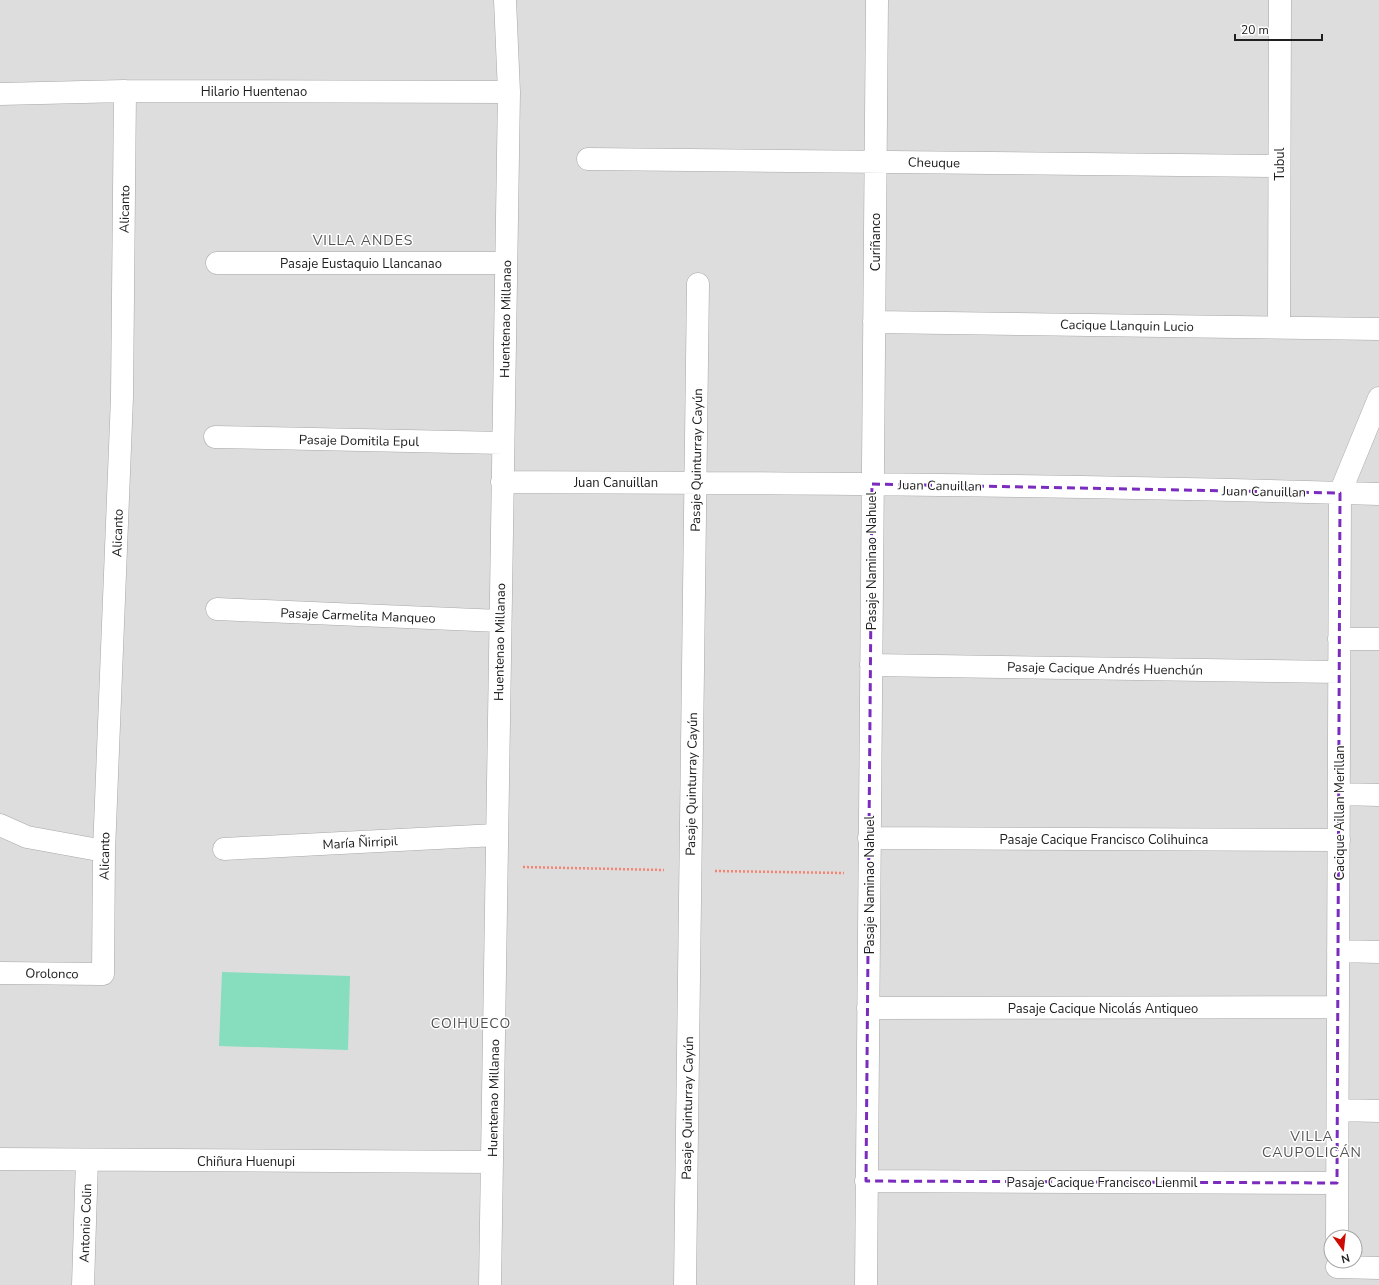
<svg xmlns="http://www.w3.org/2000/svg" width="1379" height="1285" viewBox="0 0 1379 1285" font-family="'Nunito Sans',sans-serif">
	<rect width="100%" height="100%" fill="#f1eee7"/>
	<path fill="#dedddd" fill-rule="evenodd" d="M 0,0 L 1379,0 L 1379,1285 L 0,1285 ZM 1331,1237 L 1355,1237 L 1355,1261 L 1331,1261 Z"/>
	<path fill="#86debf" d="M 222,972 L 350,976 L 348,1050 L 219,1046 Z"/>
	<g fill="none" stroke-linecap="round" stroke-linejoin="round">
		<g stroke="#a7a7a7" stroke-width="23">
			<path id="minor" d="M 0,94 L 125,91 L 509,92
				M 588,159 L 1279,166
				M 217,263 L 506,263
				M 874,322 L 1379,329
				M 1279,327 L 1280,0
				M 215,437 L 503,443
				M 502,482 C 794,483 1087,485 1379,494
				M 217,609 L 500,621
				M 1339,639 L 1379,639
				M 871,665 L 1339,672
				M 1339,794 L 1379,795
				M 0,825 L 27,837 L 104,851
				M 869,838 L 1339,840
				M 224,849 L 496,835
				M 1338,951 L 1379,952
				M 0,973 L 103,974 L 104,851 L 122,397 L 125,91
				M 868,1008 L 1338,1007
				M 1338,1110 L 1379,1111
				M 0,1159 L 492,1162
				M 866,1181 L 1337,1183
				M 1337,1237 L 1340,493 L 1379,398
				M 1337,1267 L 1379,1268
				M 83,1285 L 87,1160
				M 490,1285 L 509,92 L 505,0
				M 685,1285 L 698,284
				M 866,1285 L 877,0"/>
		</g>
		<path stroke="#f88270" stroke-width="2.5" stroke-dasharray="2 2" stroke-linecap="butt" d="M 523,867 L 664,870
			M 715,871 L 844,873"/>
		<use href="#minor" stroke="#fff" stroke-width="22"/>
	</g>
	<path fill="none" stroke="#7b2cbf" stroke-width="3" stroke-dasharray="8 5" stroke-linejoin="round" d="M 872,484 L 1340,493 L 1337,1183 L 866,1181 Z"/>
	<g text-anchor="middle" stroke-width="3" stroke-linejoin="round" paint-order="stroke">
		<g font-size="13" fill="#202020" stroke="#fff">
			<text x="254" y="96">Hilario Huentenao</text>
			<text transform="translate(934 162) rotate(1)" y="5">Cheuque</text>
			<text transform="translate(1279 164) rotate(-90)" y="5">Tubul</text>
			<text transform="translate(124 209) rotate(-89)" y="5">Alicanto</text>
			<text transform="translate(875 242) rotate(-90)" y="5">Curiñanco</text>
			<text x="361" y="268">Pasaje Eustaquio Llancanao</text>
			<text transform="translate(505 319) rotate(-89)" y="5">Huentenao Millanao</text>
			<text transform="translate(1127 325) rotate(1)" y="5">Cacique Llanquin Lucio</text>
			<text transform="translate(359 440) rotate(1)" y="5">Pasaje Domitila Epul</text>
			<text transform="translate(696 460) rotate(-89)" y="5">Pasaje Quinturray Cayún</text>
			<text x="616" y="487">Juan Canuillan</text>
			<text transform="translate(940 485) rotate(1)" y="5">Juan Canuillan</text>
			<text transform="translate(1264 491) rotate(1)" y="5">Juan Canuillan</text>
			<text transform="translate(117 533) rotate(-88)" y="5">Alicanto</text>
			<text transform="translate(871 561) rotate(-90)" y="5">Pasaje Naminao Nahuel</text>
			<text transform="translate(358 615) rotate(2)" y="5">Pasaje Carmelita Manqueo</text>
			<text transform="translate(499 642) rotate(-89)" y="5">Huentenao Millanao</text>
			<text transform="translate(1105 668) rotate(1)" y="5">Pasaje Cacique Andrés Huenchún</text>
			<text transform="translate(691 784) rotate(-89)" y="5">Pasaje Quinturray Cayún</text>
			<text transform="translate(1339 813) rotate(-90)" y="5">Cacique Aillan Merillan</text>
			<text x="1104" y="844">Pasaje Cacique Francisco Colihuinca</text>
			<text transform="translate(360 842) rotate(-3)" y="5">María Ñirripil</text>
			<text transform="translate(104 856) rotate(-89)" y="5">Alicanto</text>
			<text transform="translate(869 885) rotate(-90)" y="5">Pasaje Naminao Nahuel</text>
			<text transform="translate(52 973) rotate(1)" y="5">Orolonco</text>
			<text x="1103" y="1013">Pasaje Cacique Nicolás Antiqueo</text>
			<text transform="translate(493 1098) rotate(-89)" y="5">Huentenao Millanao</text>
			<text transform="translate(687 1108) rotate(-89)" y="5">Pasaje Quinturray Cayún</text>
			<text x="246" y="1166">Chiñura Huenupi</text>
			<text x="1102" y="1187">Pasaje Cacique Francisco Lienmil</text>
			<text transform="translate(85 1223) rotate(-88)" y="5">Antonio Colin</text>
		</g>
		<g font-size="14" letter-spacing="1" fill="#535353" stroke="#fff">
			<text x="363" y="245">VILLA ANDES</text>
			<text x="471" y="1028">COIHUECO</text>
			<text x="1312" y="1141">VILLA<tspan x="1312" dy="16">CAUPOLICÁN</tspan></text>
		</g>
	</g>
	<g transform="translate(1343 1249) rotate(165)"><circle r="19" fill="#ffffff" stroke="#a6a6a6"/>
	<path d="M0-3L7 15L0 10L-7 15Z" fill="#ce0902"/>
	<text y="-6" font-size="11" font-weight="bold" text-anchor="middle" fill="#202020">N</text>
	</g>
	<path d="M1235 34v6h87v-6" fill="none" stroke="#202020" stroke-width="2"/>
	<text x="1241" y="34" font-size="12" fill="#202020" stroke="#ffffff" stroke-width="3" paint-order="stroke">20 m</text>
</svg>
